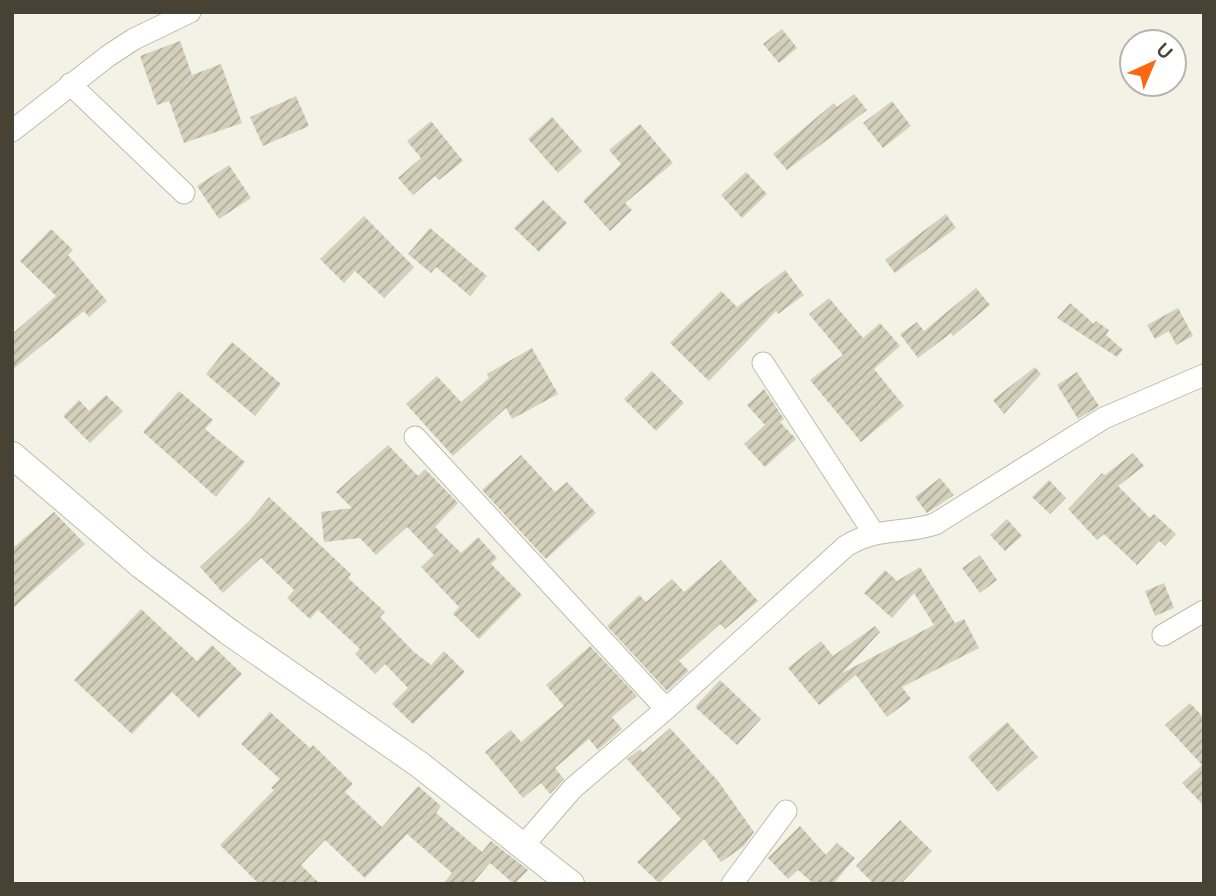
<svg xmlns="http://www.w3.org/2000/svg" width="1216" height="896" viewBox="0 0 1216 896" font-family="Cabin,sans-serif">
	<defs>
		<pattern id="building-hatch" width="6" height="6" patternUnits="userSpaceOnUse" patternTransform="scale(1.75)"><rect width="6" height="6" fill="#d5d0bb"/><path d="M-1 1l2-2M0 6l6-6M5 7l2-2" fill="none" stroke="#afaa99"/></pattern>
	</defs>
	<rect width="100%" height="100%" fill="#f3f2e6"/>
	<path fill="url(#building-hatch)" d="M 782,29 L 797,48 L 779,63 L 763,44 Z
		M 180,41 L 192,75 L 221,64 L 242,123 L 184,143 L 169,101 L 157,105 L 140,56 Z
		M 854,94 L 867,110 L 787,170 L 773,154 L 834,103 L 837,107 Z
		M 296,96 L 309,126 L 263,146 L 250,117 Z
		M 892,101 L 911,126 L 883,148 L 863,123 Z
		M 552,117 L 582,151 L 558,173 L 528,139 Z
		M 431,121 L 463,161 L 439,180 L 435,176 L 413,195 L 398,178 L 421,158 L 407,141 Z
		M 640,124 L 673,163 L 625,203 L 632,210 L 610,231 L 583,201 L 621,164 L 609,150 Z
		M 229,165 L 251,198 L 219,219 L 197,186 Z
		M 746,172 L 767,194 L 742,218 L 721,195 Z
		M 543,200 L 567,223 L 539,252 L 514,228 Z
		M 946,214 L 956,228 L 895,273 L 885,260 Z
		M 364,216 L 414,267 L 384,298 L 355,271 L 344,283 L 320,259 Z
		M 430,228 L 487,276 L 470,296 L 436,267 L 431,273 L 408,254 Z
		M 51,229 L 73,250 L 68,255 L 107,301 L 89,317 L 84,311 L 12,370 L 12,334 L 56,296 L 20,261 Z
		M 785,270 L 804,295 L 778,314 L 776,311 L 709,381 L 670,343 L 721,291 L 737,307 Z
		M 976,288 L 990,305 L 953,336 L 951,333 L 918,358 L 900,334 L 917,322 L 924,331 Z
		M 829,298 L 863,338 L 880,323 L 900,346 L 874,369 L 904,406 L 861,442 L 810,380 L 843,355 L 809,314 Z
		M 1070,303 L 1094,324 L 1096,321 L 1109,330 L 1106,335 L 1123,350 L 1117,357 L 1057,318 Z
		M 1178,308 L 1193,336 L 1176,345 L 1169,331 L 1155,339 L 1147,325 Z
		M 232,342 L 281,384 L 255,416 L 206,374 Z
		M 532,348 L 558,394 L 512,419 L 506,408 L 453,456 L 406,404 L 437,376 L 461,402 L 489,378 L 487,374 Z
		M 1035,367 L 1041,374 L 1004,414 L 993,400 Z
		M 652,371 L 684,403 L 656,431 L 624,399 Z
		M 1077,372 L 1099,406 L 1078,419 L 1057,385 Z
		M 764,389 L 784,419 L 780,422 L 796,439 L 765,467 L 744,444 L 765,425 L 747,405 Z
		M 179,391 L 213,420 L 205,429 L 245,462 L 216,497 L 143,432 Z
		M 106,395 L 123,411 L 90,443 L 63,416 L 79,400 L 89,411 Z
		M 388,445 L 418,476 L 425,469 L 458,503 L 435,527 L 461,553 L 478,537 L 497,558 L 491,564 L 522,595 L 479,639 L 453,614 L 459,607 L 421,567 L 434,555 L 407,527 L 376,555 L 360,538 L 324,542 L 321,512 L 352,508 L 336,492 Z
		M 1133,453 L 1144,466 L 1118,486 L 1150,518 L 1154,514 L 1176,534 L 1165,546 L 1159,541 L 1137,565 L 1104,534 L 1097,540 L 1068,509 L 1102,473 L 1105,475 Z
		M 521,455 L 555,492 L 567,482 L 596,513 L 546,559 L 482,490 Z
		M 940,478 L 954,495 L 927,513 L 915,497 Z
		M 1049,480 L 1066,498 L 1050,514 L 1032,497 Z
		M 269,497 L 351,574 L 348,578 L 385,612 L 380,617 L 414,652 L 431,665 L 444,651 L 465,672 L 413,724 L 392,704 L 408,688 L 385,664 L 375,674 L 355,654 L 360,649 L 318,610 L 310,619 L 287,598 L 294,590 L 261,558 L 223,593 L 200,567 L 248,522 Z
		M 54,512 L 85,544 L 12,609 L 12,549 Z
		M 1007,519 L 1022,536 L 1005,551 L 990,535 Z
		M 980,555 L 997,580 L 980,593 L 962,568 Z
		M 721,560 L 758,601 L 725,629 L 720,624 L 679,661 L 689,671 L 667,691 L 607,626 L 639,595 L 646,602 L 672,579 L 684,592 Z
		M 920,567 L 955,623 L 964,619 L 979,648 L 902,687 L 911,699 L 887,717 L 856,675 L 819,705 L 788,668 L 821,641 L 833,656 L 875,626 L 880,632 L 842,673 L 934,625 L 914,593 L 892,618 L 864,593 L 885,570 L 897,581 Z
		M 1164,583 L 1174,608 L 1155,616 L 1145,591 Z
		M 141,609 L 197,661 L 212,645 L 242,674 L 199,718 L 172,692 L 132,734 L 74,680 Z
		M 590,646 L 637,696 L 612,717 L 622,729 L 598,750 L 589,739 L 555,768 L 564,779 L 550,794 L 541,783 L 523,798 L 485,752 L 511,730 L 521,742 L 564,706 L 546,685 Z
		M 720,680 L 761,719 L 737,745 L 695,707 Z
		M 1190,703 L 1204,718 L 1204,806 L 1182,783 L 1202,765 L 1165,725 Z
		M 270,712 L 310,748 L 313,745 L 353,784 L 345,792 L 382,827 L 418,786 L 441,806 L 436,813 L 482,852 L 491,841 L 528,870 L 514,884 L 490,863 L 472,884 L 443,884 L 452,873 L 407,834 L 365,878 L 325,840 L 301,865 L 320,884 L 259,884 L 220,845 L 274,790 L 271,788 L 280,779 L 241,744 Z
		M 1007,722 L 1038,757 L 998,792 L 968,757 Z
		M 670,728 L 718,781 L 754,832 L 744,846 L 721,862 L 704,839 L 659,883 L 637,862 L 681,819 L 627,759 L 640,749 L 643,752 Z
		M 900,820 L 932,851 L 901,884 L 874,884 L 856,866 Z
		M 800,826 L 826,855 L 837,843 L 855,858 L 833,884 L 814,884 L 798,870 L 788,879 L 768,858 Z"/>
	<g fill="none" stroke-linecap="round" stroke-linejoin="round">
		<g stroke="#bfbca8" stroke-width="23">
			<path id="minor" d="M 70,84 L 184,193
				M 12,131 L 108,56 L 134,39 L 190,12
				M 763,363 L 873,532
				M 415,437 L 666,709
				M 1163,635 L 1204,611
				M 523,846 L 573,788 L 666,709 L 846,546 C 879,526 901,535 935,524 L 1104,418 L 1204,375
				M 732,884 L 786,811"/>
		</g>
		<g stroke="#bfbca8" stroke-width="28">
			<path id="tertiary" d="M 12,455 L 142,566 L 229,632 L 420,765 L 571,884"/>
		</g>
		<use href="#minor" stroke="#fff" stroke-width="21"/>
		<use href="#tertiary" stroke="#fff" stroke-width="26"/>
	</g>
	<rect width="1216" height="896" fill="none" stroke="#464335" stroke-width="28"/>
	<g transform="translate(1153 63) rotate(44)"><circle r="33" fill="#ffffff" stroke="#b5b4ae" stroke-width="2"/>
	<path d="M0-5L12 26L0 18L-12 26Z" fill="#ff6611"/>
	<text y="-10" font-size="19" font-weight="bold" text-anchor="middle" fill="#464335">U</text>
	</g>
</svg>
